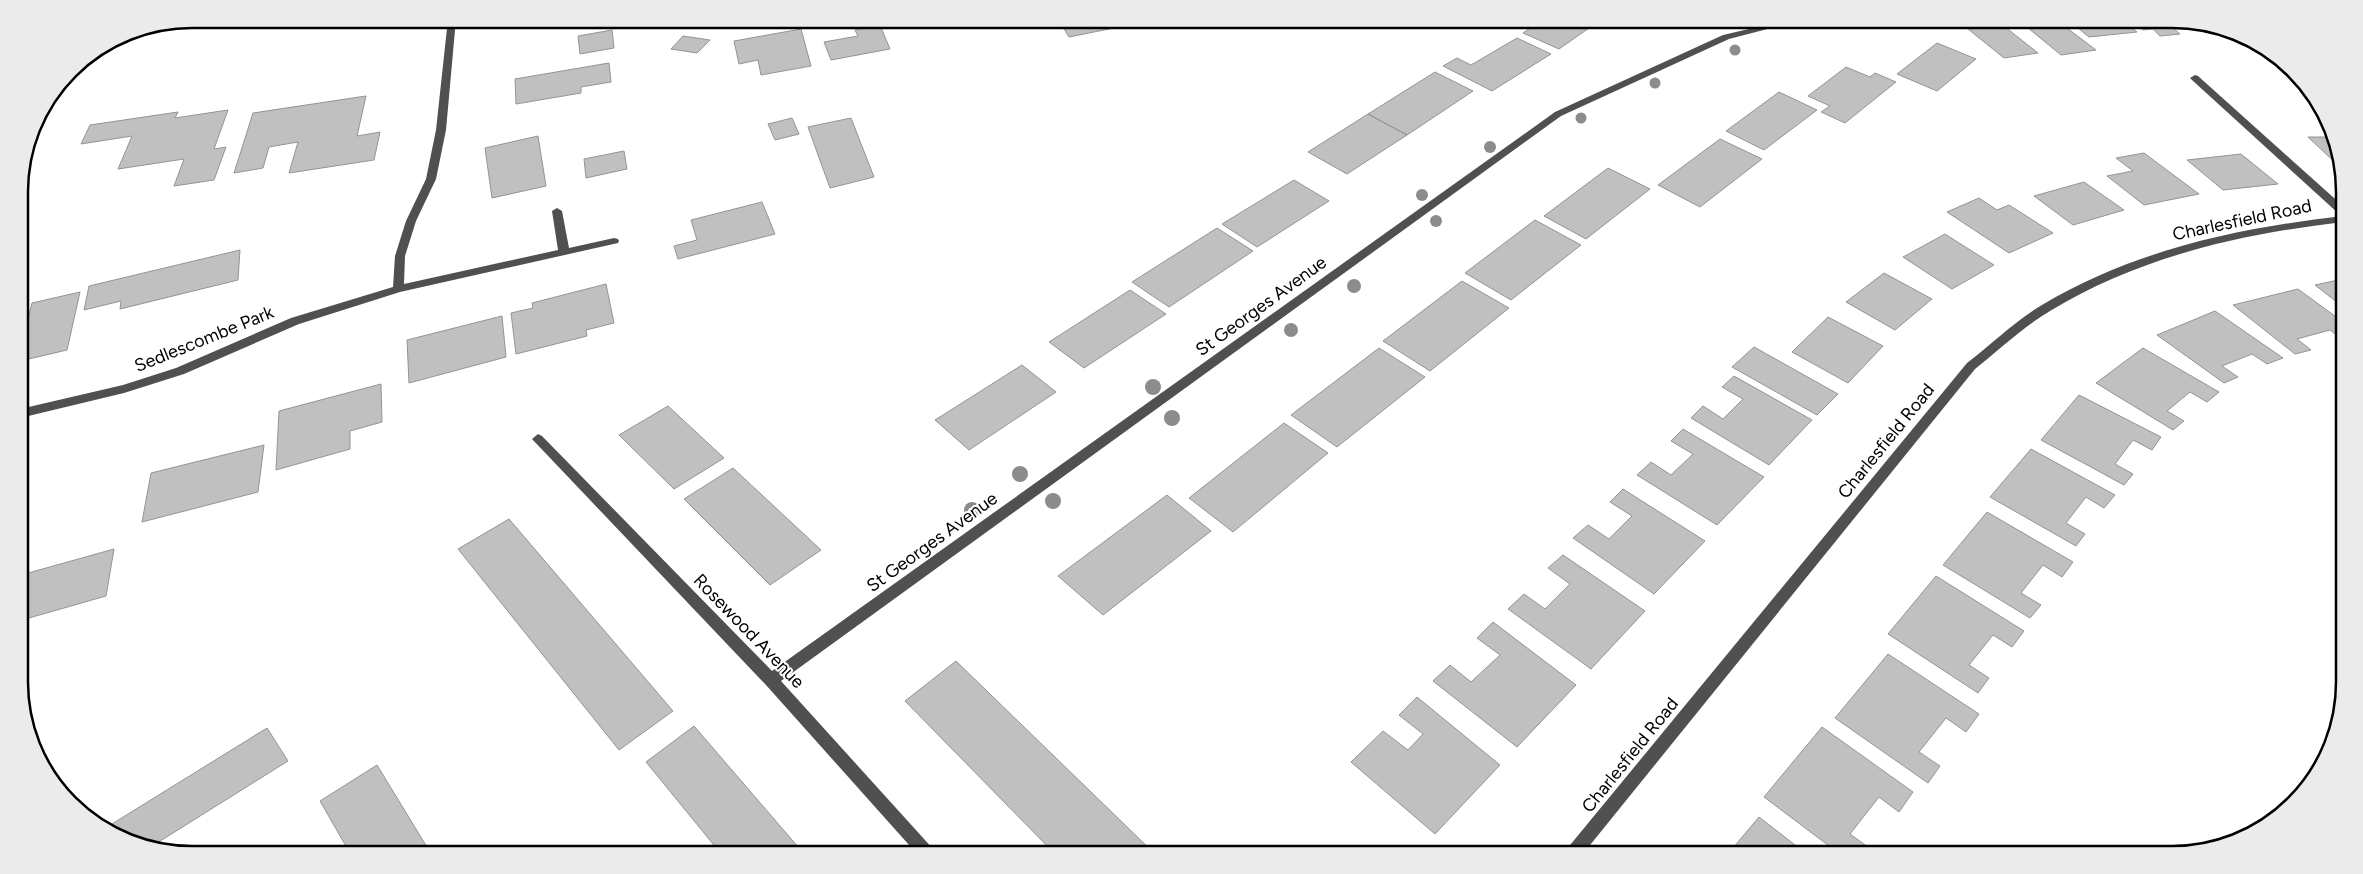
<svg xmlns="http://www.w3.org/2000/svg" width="2363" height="874" viewBox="0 0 2363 874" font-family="Figtree,sans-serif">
	<rect width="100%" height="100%" fill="#fff"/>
	<path fill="#c0c0c0" stroke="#949494" d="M 1058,19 L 1159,19 L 1069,37 Z
		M 1544,19 L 1602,19 L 1559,49 L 1523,33 Z
		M 1976,19 L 1995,19 L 2038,53 L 2004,58 L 1958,21 Z
		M 2017,19 L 2055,19 L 2096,50 L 2061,55 Z
		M 2067,19 L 2120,19 L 2137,32 L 2089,37 Z
		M 2129,19 L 2172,19 L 2184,27 L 2173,28 L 2180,34 L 2160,36 L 2153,29 L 2143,30 Z
		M 880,25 L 890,49 L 831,60 L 824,42 L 858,36 L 855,30 Z
		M 2222,27 L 2227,28 L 2250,43 L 2239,43 Z
		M 801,29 L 811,66 L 761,75 L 758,60 L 739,64 L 734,41 Z
		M 612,30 L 614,48 L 580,54 L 578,36 Z
		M 683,36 L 710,40 L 697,53 L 671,49 Z
		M 1517,38 L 1551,54 L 1492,91 L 1443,66 L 1457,58 L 1471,65 Z
		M 1937,43 L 1976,59 L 1937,91 L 1897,74 Z
		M 609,63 L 611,82 L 581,87 L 581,93 L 516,104 L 515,79 Z
		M 1846,67 L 1870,77 L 1875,73 L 1896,82 L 1845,123 L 1821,112 L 1830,106 L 1808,96 Z
		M 1435,72 L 1473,91 L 1407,135 L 1368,114 Z
		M 1779,92 L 1817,110 L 1764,150 L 1726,131 Z
		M 366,96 L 357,136 L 380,132 L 374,160 L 289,173 L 298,142 L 269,147 L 263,168 L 234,173 L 253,113 Z
		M 228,110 L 214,149 L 226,147 L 214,180 L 174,186 L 184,159 L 118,169 L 132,136 L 81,144 L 90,125 L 178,112 L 175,118 Z
		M 1368,114 L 1407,135 L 1347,174 L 1308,152 Z
		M 792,118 L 799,134 L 775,140 L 768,124 Z
		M 851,118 L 874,177 L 830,188 L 808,127 Z
		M 538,136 L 546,186 L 492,198 L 485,148 Z
		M 2308,137 L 2333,137 L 2343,170 Z
		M 1720,139 L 1762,159 L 1700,207 L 1658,185 Z
		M 624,151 L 627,169 L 586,178 L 584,159 Z
		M 2144,153 L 2199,194 L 2144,205 L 2107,176 L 2133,171 L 2116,158 Z
		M 2241,154 L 2278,184 L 2223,190 L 2187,160 Z
		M 1608,168 L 1650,189 L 1586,239 L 1544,216 Z
		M 1294,180 L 1329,201 L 1257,247 L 1222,224 Z
		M 2084,182 L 2124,210 L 2073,225 L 2034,196 Z
		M 1979,198 L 1997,210 L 2009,205 L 2053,233 L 2009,253 L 1947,212 Z
		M 762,202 L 775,234 L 678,259 L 674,246 L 697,240 L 691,220 Z
		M 1535,220 L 1581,245 L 1511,300 L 1465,273 Z
		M 1217,228 L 1253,251 L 1169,307 L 1132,282 Z
		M 1945,234 L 1994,265 L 1952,289 L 1903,257 Z
		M 240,250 L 238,280 L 120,309 L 121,301 L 84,310 L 89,286 Z
		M 1884,273 L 1932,299 L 1895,330 L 1846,302 Z
		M 2343,279 L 2343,307 L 2315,285 Z
		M 1462,281 L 1509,308 L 1430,371 L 1383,341 Z
		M 606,284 L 614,323 L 586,330 L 587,336 L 516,354 L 511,313 L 533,308 L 532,303 Z
		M 2298,289 L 2343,322 L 2343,340 L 2330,330 L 2297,339 L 2311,350 L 2295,354 L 2233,305 Z
		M 1130,290 L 1166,314 L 1084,368 L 1049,342 Z
		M 80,292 L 67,350 L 20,361 L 20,324 L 27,323 L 32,303 Z
		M 2215,311 L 2283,358 L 2267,364 L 2252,354 L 2222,366 L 2238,377 L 2224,383 L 2157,335 Z
		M 502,316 L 506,357 L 409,383 L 407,340 Z
		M 1828,317 L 1883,346 L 1848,383 L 1792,352 Z
		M 1754,347 L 1838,394 L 1817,415 L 1732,367 Z
		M 1379,348 L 1425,377 L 1337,447 L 1291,415 Z
		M 2143,348 L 2219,392 L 2207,402 L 2190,392 L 2167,411 L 2184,421 L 2173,430 L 2096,383 Z
		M 1022,365 L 1056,392 L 969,450 L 935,420 Z
		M 1734,376 L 1812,420 L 1769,465 L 1691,418 L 1703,406 L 1723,419 L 1743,399 L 1722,387 Z
		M 381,384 L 382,422 L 350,431 L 350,449 L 276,470 L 279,411 Z
		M 2079,395 L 2161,437 L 2152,450 L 2133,440 L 2115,464 L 2133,474 L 2124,485 L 2041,440 Z
		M 668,406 L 724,458 L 674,489 L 619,435 Z
		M 1284,423 L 1328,453 L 1233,532 L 1189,498 Z
		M 1683,429 L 1764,477 L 1717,525 L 1637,475 L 1651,462 L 1671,475 L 1693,454 L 1671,441 Z
		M 264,445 L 258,492 L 142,522 L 151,473 Z
		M 2031,449 L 2115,495 L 2104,508 L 2086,497 L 2066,523 L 2085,534 L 2076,546 L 1990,497 Z
		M 733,468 L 821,550 L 770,585 L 684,499 Z
		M 1623,489 L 1705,541 L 1654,594 L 1573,538 L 1588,525 L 1609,539 L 1632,516 L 1610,502 Z
		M 1167,495 L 1211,531 L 1103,615 L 1058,576 Z
		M 1987,512 L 2073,562 L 2062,577 L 2043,565 L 2021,593 L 2041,605 L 2030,618 L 1943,565 Z
		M 509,519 L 673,711 L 619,750 L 458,549 Z
		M 114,549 L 106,596 L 22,620 L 21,575 Z
		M 1563,555 L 1645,611 L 1591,669 L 1508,609 L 1524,594 L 1545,609 L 1570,584 L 1548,568 Z
		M 1936,576 L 2024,631 L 2012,647 L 1993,635 L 1969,665 L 1989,678 L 1978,693 L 1888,634 Z
		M 1493,622 L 1576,685 L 1517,747 L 1433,681 L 1450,665 L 1471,682 L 1500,655 L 1477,638 Z
		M 1888,654 L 1979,714 L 1966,732 L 1946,718 L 1919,752 L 1940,766 L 1928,783 L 1835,718 Z
		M 956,661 L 1156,855 L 1056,855 L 905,701 Z
		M 1417,697 L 1500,765 L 1435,834 L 1351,762 L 1383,731 L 1408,750 L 1423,734 L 1399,715 Z
		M 694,726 L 805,855 L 722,855 L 646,762 Z
		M 1822,727 L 1913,792 L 1899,812 L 1879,797 L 1850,834 L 1872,850 L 1868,855 L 1841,855 L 1764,797 Z
		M 267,728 L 288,761 L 149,848 L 136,846 L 107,827 Z
		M 377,765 L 430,852 L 425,855 L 351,855 L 320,801 Z
		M 1759,817 L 1808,855 L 1727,855 Z"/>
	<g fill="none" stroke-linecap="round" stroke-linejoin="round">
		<path fill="#505050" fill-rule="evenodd" d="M 448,19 L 456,19 L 446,130 L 436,179 L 416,221 L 405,256 L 404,284 L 558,250 L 552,211 L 557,208 L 562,211 L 569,248 L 614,238 L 618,239 L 619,241 L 618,243 L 400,292 L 299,324 L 184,374 L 124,393 L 20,418 L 20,409 L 123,385 L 176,368 L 291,318 L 393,287 L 395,256 L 406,221 L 426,179 L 436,130 Z
			M 1792,19 L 1806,19 L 1729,39 L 1561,116 L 781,681 L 934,850 L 936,855 L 918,855 L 766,685 L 532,439 L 538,434 L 542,436 L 772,671 L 1555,112 L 1723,35 Z
			M 2195,75 L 2198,76 L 2343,206 L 2343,215 L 2339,214 L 2192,80 L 2190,78 Z
			M 2343,216 L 2343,222 C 2240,234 2139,257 2050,311 C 2023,327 2000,349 1975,369 L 1582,855 L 1564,855 L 1566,850 L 1967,363 C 1992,344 2015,321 2042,305 C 2134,250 2238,228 2343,216 Z"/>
	</g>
	<g fill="#8c8c8c">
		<circle cx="1735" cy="50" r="5.5"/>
		<circle cx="1655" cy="83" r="5.5"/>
		<circle cx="1581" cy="118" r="5.5"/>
		<circle cx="1490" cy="147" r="6"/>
		<circle cx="1422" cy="195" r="6"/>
		<circle cx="1436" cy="221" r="6"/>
		<circle cx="1354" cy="286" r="7"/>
		<circle cx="1291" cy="330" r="7"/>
		<circle cx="1153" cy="387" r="8"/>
		<circle cx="1172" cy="418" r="8"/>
		<circle cx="1020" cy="474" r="8"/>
		<circle cx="1053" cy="501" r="8"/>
		<circle cx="972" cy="510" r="8"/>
	</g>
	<g text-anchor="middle" stroke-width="4" stroke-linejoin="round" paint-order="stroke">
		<g font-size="18" fill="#000" stroke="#fff">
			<text transform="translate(2242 220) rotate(-12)" y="6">Charlesfield Road</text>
			<text transform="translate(1261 306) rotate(-36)" y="6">St Georges Avenue</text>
			<text transform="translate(204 339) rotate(-22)" y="6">Sedlescombe Park</text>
			<text transform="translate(1886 441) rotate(-51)" y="6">Charlesfield Road</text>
			<text transform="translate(932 542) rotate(-36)" y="6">St Georges Avenue</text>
			<text transform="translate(749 631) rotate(46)" y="6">Rosewood Avenue</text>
			<text transform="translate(1630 755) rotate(-51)" y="6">Charlesfield Road</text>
		</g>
	</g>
	<path d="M0 0H2363V874H0ZM192 28H2172A164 164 0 0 1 2336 192V682A164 164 0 0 1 2172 846H192A164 164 0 0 1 28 682V192A164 164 0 0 1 192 28Z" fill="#ebebeb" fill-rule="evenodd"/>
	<path fill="none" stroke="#000" stroke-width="2.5" d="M192 28H2172A164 164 0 0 1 2336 192V682A164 164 0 0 1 2172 846H192A164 164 0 0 1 28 682V192A164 164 0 0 1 192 28Z"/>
</svg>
